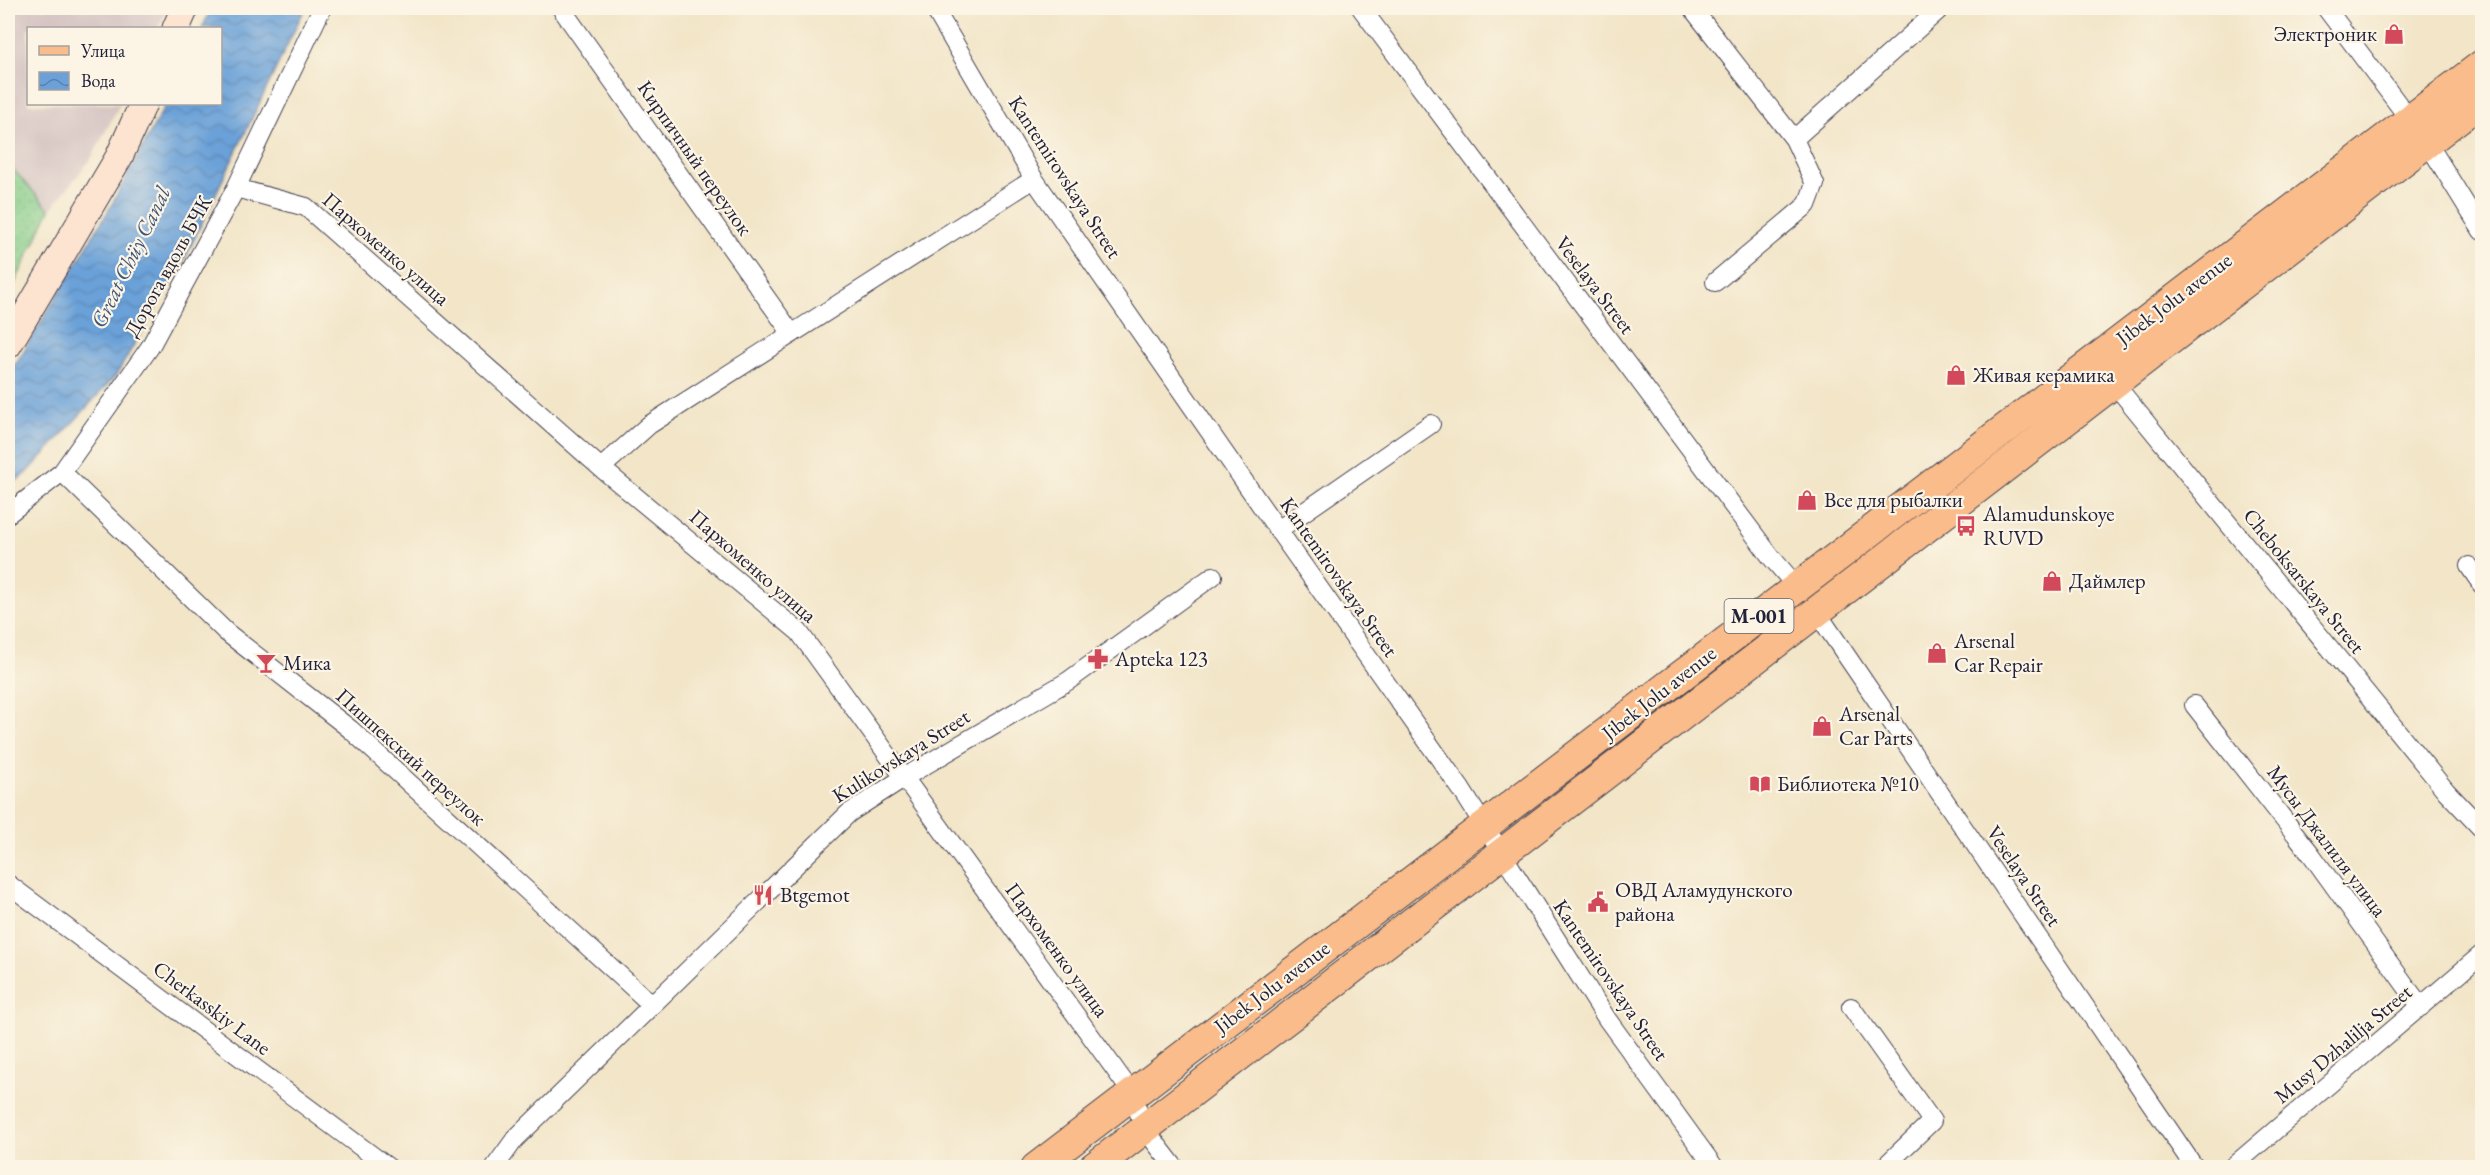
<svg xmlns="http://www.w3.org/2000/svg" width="2490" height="1175" viewBox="0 0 2490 1175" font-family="'EB Garamond',serif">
	<defs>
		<pattern id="grass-dots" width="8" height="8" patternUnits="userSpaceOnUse" patternTransform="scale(1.5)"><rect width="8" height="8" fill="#83cb87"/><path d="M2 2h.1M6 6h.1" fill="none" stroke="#71ae75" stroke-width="1.8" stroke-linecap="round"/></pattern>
		<pattern id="water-waves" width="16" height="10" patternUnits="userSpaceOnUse" patternTransform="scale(1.5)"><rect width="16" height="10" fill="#6ba1d8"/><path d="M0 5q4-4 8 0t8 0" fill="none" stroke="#5883b0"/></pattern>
	</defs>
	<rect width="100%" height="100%" fill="#fcf5e5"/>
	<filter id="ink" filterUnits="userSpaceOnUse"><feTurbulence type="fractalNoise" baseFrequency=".0167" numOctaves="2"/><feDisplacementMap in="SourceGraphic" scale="12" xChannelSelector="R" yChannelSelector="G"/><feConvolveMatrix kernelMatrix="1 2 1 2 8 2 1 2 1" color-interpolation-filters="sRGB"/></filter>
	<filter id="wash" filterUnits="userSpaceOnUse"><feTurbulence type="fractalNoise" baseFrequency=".008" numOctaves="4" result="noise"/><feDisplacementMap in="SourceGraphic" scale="24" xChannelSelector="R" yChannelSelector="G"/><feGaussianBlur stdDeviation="1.35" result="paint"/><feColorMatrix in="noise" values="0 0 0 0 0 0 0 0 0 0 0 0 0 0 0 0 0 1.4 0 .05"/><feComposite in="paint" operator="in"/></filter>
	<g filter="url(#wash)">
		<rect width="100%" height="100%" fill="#f2e5c8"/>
		<path fill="#d1bfbf" d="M 8,8 L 169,8 L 158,28 L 28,28 L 28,104 L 120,104 L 91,159 L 50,210 L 8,164 Z"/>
		<path fill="url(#grass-dots)" stroke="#527661" stroke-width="1.5" d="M 8,164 L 50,210 L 8,297 Z"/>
		<path fill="url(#water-waves)" stroke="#46628a" stroke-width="1.5" d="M 212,8 L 305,8 L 186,256 L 117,374 L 28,472 L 8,487 L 8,372 L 17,362 L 107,213 L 166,104 L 220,104 L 220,28 L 202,28 Z"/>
	</g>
	<g filter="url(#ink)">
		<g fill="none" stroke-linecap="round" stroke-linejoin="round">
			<g stroke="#413f50" stroke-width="20">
				<path id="street" d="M 561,8 L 792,334
					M 934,8 L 1034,179 L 1278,530 L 1461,789 L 1607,1019 L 1715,1168
					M 1361,8 L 1771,557 L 1796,586
					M 1692,8 L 1794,139
					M 2326,8 L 2410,120
					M 2427,142 L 2482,231
					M 236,188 L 306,207 L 601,468 L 799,632 L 1132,1093 L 1144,1128 L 1175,1168
					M 1715,282 L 1807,205 L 1815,184 L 1794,139 L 1941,8
					M 2109,377 L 2446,791 L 2482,829
					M 601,468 L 649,425 L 1034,179
					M 62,472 L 226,632 L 350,729 L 651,1004
					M 8,514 L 62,472 L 150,347 L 236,188 L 322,8
					M 1278,530 L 1431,424
					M 2469,566 L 2482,585
					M 1816,611 L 2195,1168
					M 2194,705 L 2311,854 L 2421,1007
					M 8,884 L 389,1168
					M 1851,1007 L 1932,1121 L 1883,1168
					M 494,1168 L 515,1139 L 849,813 L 905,777 L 1068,681 L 1213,576
					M 2231,1168 L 2482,954"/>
			</g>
			<g stroke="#413f50" stroke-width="29">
				<path id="secondary" d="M 176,28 L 185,8
					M 8,345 L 119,157 L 143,104"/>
			</g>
			<g stroke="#413f50" stroke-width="32">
				<path id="primary" d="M 1036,1168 L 2482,65
					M 1093,1168 L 2482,100"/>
			</g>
			<use href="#street" stroke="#fff" stroke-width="18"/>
			<use href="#secondary" stroke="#fde4d0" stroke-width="27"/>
			<use href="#primary" stroke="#f9bc8a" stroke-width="30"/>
		</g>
	</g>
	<defs>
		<g id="shop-bare" transform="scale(1.62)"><path d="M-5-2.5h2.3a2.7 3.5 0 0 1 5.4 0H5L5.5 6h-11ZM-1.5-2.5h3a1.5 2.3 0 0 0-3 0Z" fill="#d1495b" stroke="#fcf5e5" stroke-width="2.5" paint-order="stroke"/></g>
		<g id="bus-bare" transform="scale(1.62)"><path d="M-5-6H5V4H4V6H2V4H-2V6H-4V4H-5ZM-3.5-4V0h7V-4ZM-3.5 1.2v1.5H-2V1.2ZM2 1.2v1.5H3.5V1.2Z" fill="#d1495b" stroke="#fcf5e5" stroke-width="2.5" paint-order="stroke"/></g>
		<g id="pharmacy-bare" transform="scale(1.62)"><path d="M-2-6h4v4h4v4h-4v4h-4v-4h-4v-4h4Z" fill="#d1495b" stroke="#fcf5e5" stroke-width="2.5" paint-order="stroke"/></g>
		<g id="bar-bare" transform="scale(1.62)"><path d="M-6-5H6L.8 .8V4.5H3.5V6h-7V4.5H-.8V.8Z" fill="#d1495b" stroke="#fcf5e5" stroke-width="2.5" paint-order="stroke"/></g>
		<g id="library-bare" transform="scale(1.62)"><path d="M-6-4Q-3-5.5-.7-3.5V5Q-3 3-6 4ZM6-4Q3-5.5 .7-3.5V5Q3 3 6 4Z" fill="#d1495b" stroke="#fcf5e5" stroke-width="2.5" paint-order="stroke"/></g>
		<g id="restaurant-bare" transform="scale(1.62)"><path d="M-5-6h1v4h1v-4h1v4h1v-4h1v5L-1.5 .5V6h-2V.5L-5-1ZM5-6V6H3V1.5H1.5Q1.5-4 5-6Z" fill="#d1495b" stroke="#fcf5e5" stroke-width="2.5" paint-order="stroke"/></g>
		<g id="civic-bare" transform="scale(1.62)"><path d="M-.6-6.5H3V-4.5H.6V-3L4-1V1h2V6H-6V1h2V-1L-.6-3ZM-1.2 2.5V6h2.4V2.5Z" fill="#d1495b" stroke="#fcf5e5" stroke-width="2.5" paint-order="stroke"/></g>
	</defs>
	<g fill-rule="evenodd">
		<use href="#shop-bare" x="2394" y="34"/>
		<use href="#shop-bare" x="1956" y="375"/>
		<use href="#shop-bare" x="1807" y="500"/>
		<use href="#bus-bare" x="1966" y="526"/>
		<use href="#shop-bare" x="2052" y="581"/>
		<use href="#shop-bare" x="1937" y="653"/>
		<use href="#pharmacy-bare" x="1098" y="659"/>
		<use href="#bar-bare" x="266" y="663"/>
		<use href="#shop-bare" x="1822" y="726"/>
		<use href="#library-bare" x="1760" y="784"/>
		<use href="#restaurant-bare" x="763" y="895"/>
		<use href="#civic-bare" x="1598" y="902"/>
	</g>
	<g text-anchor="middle" stroke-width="4.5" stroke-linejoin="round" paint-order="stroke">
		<rect fill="#fcf5e5" stroke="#63616e" stroke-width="1.5" x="1724.5" y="599" width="69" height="34" rx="4.5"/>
		<g font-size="20" font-weight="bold" fill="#22223b">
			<text x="1759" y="623">М-001</text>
		</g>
		<g font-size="21" fill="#22223b" stroke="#fcf5e5" text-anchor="start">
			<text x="2377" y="41" text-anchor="end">Электроник</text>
			<text x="1973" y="382">Живая керамика</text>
			<text x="1824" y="507">Все для рыбалки</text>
			<text x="1983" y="521">Alamudunskoye<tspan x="1983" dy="24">RUVD</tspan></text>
			<text x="2069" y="588">Даймлер</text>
			<text x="1954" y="648">Arsenal<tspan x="1954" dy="24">Car Repair</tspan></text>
			<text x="1115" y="666">Apteka 123</text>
			<text x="283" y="670">Мика</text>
			<text x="1839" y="721">Arsenal<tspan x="1839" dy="24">Car Parts</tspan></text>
			<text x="1777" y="791">Библиотека №10</text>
			<text x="1615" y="897">ОВД Аламудунского<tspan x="1615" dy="24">района</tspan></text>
			<text x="780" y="902">Btgemot</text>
		</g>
		<g font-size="21" fill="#22223b" stroke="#fcf5e5">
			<text transform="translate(695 158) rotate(55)" y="7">Кирпичный переулок</text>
			<text transform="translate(1065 177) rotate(57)" y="7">Kantemirovskaya Street</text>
			<text transform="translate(386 249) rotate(41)" y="7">Пархоменко улица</text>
			<text transform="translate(168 266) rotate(-61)" y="7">Дорога вдоль БЧК</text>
			<text transform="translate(1595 285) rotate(53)" y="7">Veselaya Street</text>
			<text transform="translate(2174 299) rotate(-37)" y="7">Jibek Jolu avenue</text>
			<text transform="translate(753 566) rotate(41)" y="7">Пархоменко улица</text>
			<text transform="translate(1339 577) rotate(55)" y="7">Kantemirovskaya Street</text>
			<text transform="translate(2304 581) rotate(51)" y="7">Cheboksarskaya Street</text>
			<text transform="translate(1659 693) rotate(-38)" y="7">Jibek Jolu avenue</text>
			<text transform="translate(901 756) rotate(-32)" y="7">Kulikovskaya Street</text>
			<text transform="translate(411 757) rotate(42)" y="7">Пишпекский переулок</text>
			<text transform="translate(2327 841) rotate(53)" y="7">Мусы Джалиля улица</text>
			<text transform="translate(2024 876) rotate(56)" y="7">Veselaya Street</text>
			<text transform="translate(1057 950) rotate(54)" y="7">Пархоменко улица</text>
			<text transform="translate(1611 980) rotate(56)" y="7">Kantemirovskaya Street</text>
			<text transform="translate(1272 987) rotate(-37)" y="7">Jibek Jolu avenue</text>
			<text transform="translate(212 1008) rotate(37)" y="7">Cherkasskiy Lane</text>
			<text transform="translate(2343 1044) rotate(-40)" y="7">Musy Dzhalilja Street</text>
		</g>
		<g font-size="22" font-style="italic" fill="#3f557a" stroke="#fcf5e5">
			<text transform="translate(130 257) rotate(-64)" y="8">Great Chüy Canal</text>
		</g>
	</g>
	<rect width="2490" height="1175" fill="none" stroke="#fcf5e5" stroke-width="30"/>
	<rect x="27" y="27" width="195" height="78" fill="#fcf5e5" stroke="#a5a1a1" stroke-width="1.5"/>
	<rect x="39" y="46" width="30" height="9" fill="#f9bc8a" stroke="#a5a1a1" stroke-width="1.5"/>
	<text x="81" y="57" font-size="18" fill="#22223b">Улица</text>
	<rect x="39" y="72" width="30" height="18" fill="url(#water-waves)" stroke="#a5a1a1" stroke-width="1.5"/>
	<text x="81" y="87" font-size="18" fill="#22223b">Вода</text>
</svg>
